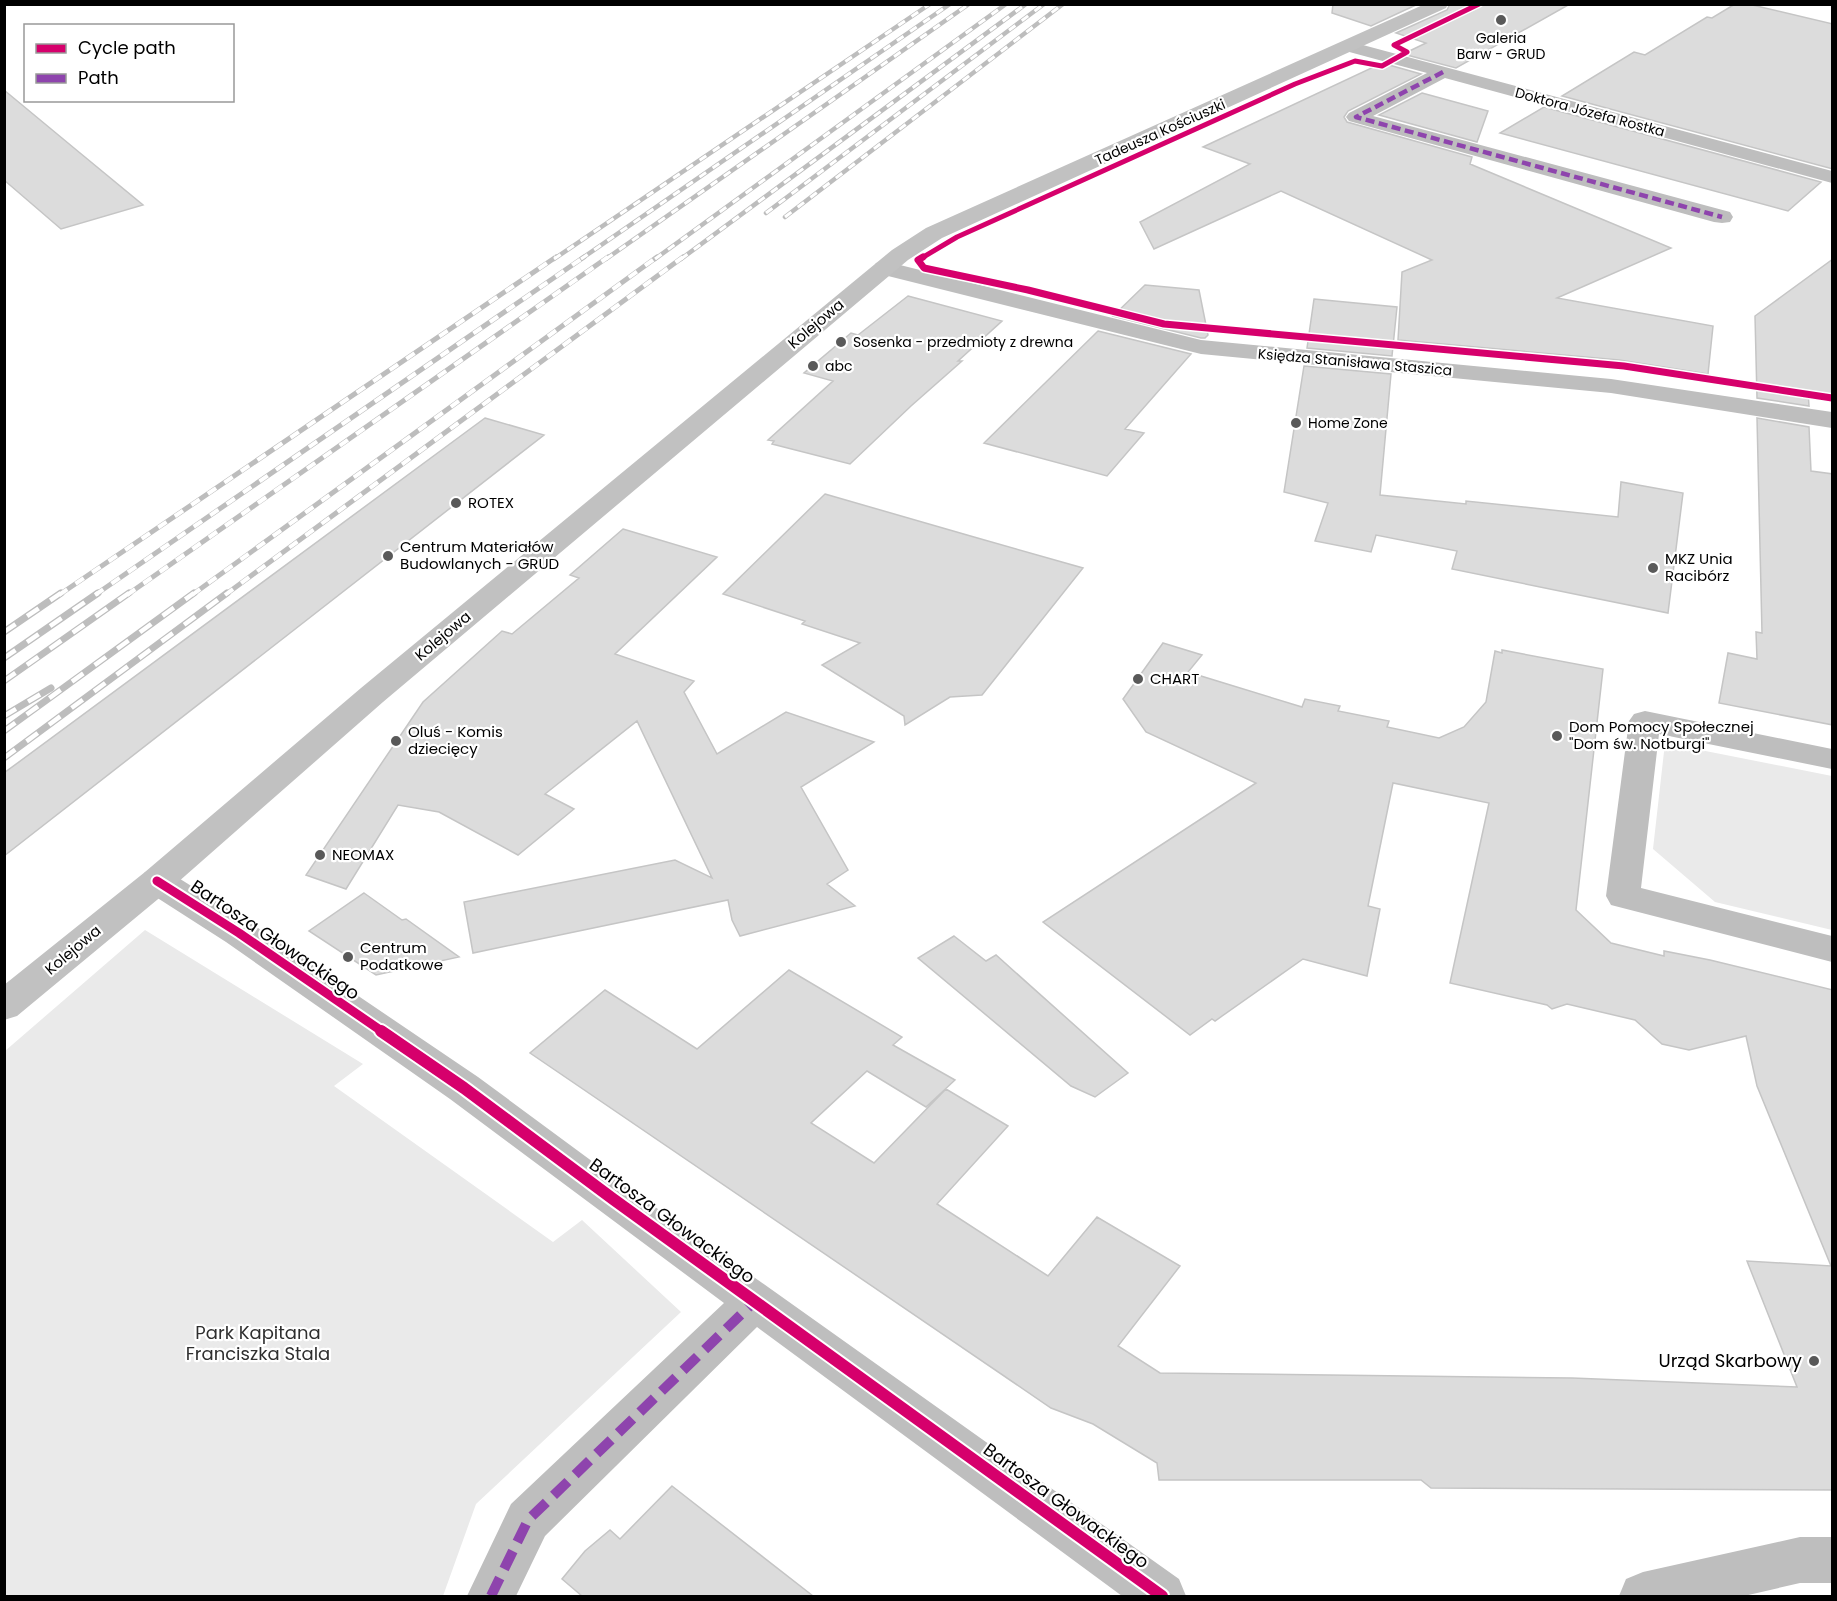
<svg xmlns="http://www.w3.org/2000/svg" width="1837" height="1601" viewBox="0 0 1837 1601" font-family="Poppins,sans-serif">
	<rect width="100%" height="100%" fill="#fff"/>
	<path fill="#eaeaea" d="M 1665,743 L 1832,776 L 1832,930 L 1715,902 L 1653,849 Z
		M 145,930 L 363,1064 L 334,1086 L 553,1242 L 582,1220 L 681,1312 L 476,1504 L 443,1596 L 5,1596 L 5,1051 Z"/>
	<path fill="#dcdcdc" stroke="#c5c5c5" stroke-width="1.5" d="M 1333,4 L 1418,4 L 1371,26 L 1332,13 Z
		M 1450,4 L 1570,4 L 1456,68 L 1403,54 L 1426,43 L 1396,33 L 1447,10 Z
		M 1735,4 L 1748,4 L 1833,24 L 1833,169 L 1562,96 L 1634,52 L 1645,55 L 1707,17 L 1712,18 Z
		M 1382,63 L 1421,74 L 1348,111 L 1344,117 L 1347,122 L 1472,157 L 1470,164 L 1671,248 L 1557,298 L 1713,326 L 1708,374 L 1619,360 L 1398,340 L 1402,272 L 1432,260 L 1281,191 L 1154,249 L 1140,222 L 1250,164 L 1203,147 Z
		M 4,90 L 74,148 L 143,205 L 61,229 L 4,180 Z
		M 1422,93 L 1488,111 L 1477,142 L 1379,115 Z
		M 1544,107 L 1821,182 L 1788,211 L 1500,133 Z
		M 1833,259 L 1833,395 L 1808,391 L 1809,406 L 1757,398 L 1755,316 Z
		M 1145,285 L 1199,290 L 1208,335 L 1205,338 L 1201,338 L 1113,316 Z
		M 908,296 L 1002,321 L 958,361 L 962,361 L 911,406 L 850,464 L 772,444 L 774,441 L 768,440 L 833,381 L 804,373 L 851,333 L 858,335 Z
		M 1314,299 L 1397,307 L 1392,356 L 1307,348 Z
		M 1098,331 L 1191,354 L 1125,429 L 1144,433 L 1107,476 L 984,443 Z
		M 1304,366 L 1391,374 L 1380,495 L 1466,504 L 1466,501 L 1618,517 L 1621,482 L 1683,493 L 1668,613 L 1452,569 L 1457,551 L 1376,535 L 1371,552 L 1315,541 L 1328,503 L 1284,492 Z
		M 485,418 L 544,435 L 4,856 L 4,773 Z
		M 1757,418 L 1809,427 L 1811,471 L 1833,474 L 1833,725 L 1719,703 L 1728,653 L 1757,659 L 1756,632 L 1762,633 Z
		M 825,494 L 974,537 L 1083,568 L 982,695 L 950,697 L 905,725 L 904,716 L 822,665 L 860,643 L 802,624 L 805,621 L 723,594 Z
		M 623,529 L 717,557 L 615,654 L 694,681 L 684,692 L 717,754 L 786,712 L 874,742 L 801,787 L 848,870 L 827,884 L 855,906 L 740,936 L 732,920 L 728,900 L 473,953 L 464,902 L 675,860 L 712,878 L 637,721 L 545,794 L 574,809 L 518,855 L 439,812 L 398,805 L 346,889 L 306,875 L 423,702 L 502,631 L 512,634 L 579,578 L 570,575 Z
		M 1163,643 L 1202,655 L 1188,672 L 1302,707 L 1305,699 L 1340,706 L 1338,711 L 1389,721 L 1387,727 L 1439,738 L 1464,727 L 1486,702 L 1495,651 L 1502,653 L 1502,650 L 1603,669 L 1576,910 L 1611,943 L 1664,956 L 1664,951 L 1710,960 L 1833,990 L 1833,1490 L 1431,1488 L 1421,1480 L 1159,1480 L 1157,1463 L 1093,1424 L 1051,1408 L 530,1053 L 605,990 L 697,1049 L 789,970 L 902,1037 L 893,1045 L 955,1080 L 926,1107 L 867,1071 L 811,1123 L 874,1163 L 946,1089 L 1008,1126 L 937,1204 L 1048,1276 L 1097,1217 L 1180,1266 L 1118,1346 L 1160,1373 L 1572,1378 L 1797,1387 L 1747,1261 L 1831,1266 L 1757,1086 L 1746,1036 L 1689,1050 L 1662,1044 L 1635,1020 L 1567,1004 L 1552,1009 L 1547,1005 L 1450,983 L 1489,803 L 1393,783 L 1368,906 L 1380,909 L 1367,976 L 1303,959 L 1215,1021 L 1212,1019 L 1190,1035 L 1043,922 L 1256,783 L 1146,732 L 1123,699 Z
		M 364,893 L 402,920 L 406,919 L 459,957 L 376,975 L 309,931 Z
		M 954,936 L 986,961 L 996,955 L 1128,1073 L 1095,1097 L 1071,1086 L 918,958 Z
		M 672,1486 L 813,1596 L 582,1596 L 562,1579 L 585,1551 L 610,1530 L 620,1539 Z"/>
	<g fill="none" stroke-linecap="round" stroke-linejoin="round">
		<path fill="#bebebe" fill-rule="evenodd" d="M 1348,41 L 1832,171 L 1832,183 L 1445,78 L 1373,116 L 1730,212 L 1733,217 L 1730,222 L 1722,223 L 1714,222 L 1349,121 L 1346,117 L 1349,113 L 1427,73 L 1342,50 L 1339,46 L 1342,42 Z
			M 884,261 L 1201,340 L 1611,379 L 1832,412 L 1832,428 L 1611,393 L 1201,354 L 876,273 L 873,268 L 876,263 Z
			M 1645,711 L 1832,749 L 1832,769 L 1659,734 L 1641,888 L 1832,936 L 1832,962 L 1611,905 L 1606,896 L 1629,721 L 1634,714 Z
			M 157,869 L 169,872 L 252,924 L 478,1077 L 627,1187 L 1179,1579 L 1186,1596 L 1122,1596 L 757,1327 L 545,1536 L 516,1596 L 467,1596 L 511,1504 L 724,1303 L 450,1099 L 226,942 L 145,890 L 140,881 L 145,872 Z
			M 1800,1537 L 1832,1537 L 1832,1583 L 1800,1583 L 1744,1596 L 1619,1596 L 1626,1579 L 1643,1572 Z"/>
		<path fill="#c1c1c1" fill-rule="evenodd" d="M 1425,4 L 1448,4 L 1446,8 L 942,238 L 908,260 L 383,702 L 169,890 L 17,1016 L 4,1020 L 4,985 L 145,872 L 361,688 L 892,250 L 926,228 Z"/>
		<g stroke="#bdbdbd" stroke-width="4.5">
			<path id="rail-far2" d="M 766,213 L 1044,4
				M 785,217 L 1063,4
				M 554,259 L 930,4
				M 581,259 L 950,4
				M 606,259 L 969,4
				M 655,259 L 1006,4
				M 681,259 L 1026,4"/>
		</g>
		<g stroke="#bdbdbd" stroke-width="5">
			<path id="rail-far1" d="M 59,595 L 556,257
				M 95,595 L 584,257
				M 127,595 L 608,257
				M 192,595 L 657,257
				M 225,595 L 683,257"/>
		</g>
		<g stroke="#bdbdbd" stroke-width="7">
			<path id="rail" d="M 4,632 L 61,593
				M 4,658 L 98,593
				M 4,681 L 129,593
				M 4,716 L 51,688
				M 4,731 L 194,593
				M 4,758 L 227,593"/>
		</g>
		<use href="#rail-far2" stroke="#fff" stroke-width="3" stroke-dasharray="8" stroke-linecap="butt"/>
		<use href="#rail-far1" stroke="#fff" stroke-width="4" stroke-dasharray="10" stroke-linecap="butt"/>
		<use href="#rail" stroke="#fff" stroke-width="4.5" stroke-dasharray="14" stroke-linecap="butt"/>
		<path stroke="#8e44ad" stroke-width="4.5" stroke-dasharray="9 4.5" stroke-linecap="butt" d="M 1443,72 L 1356,117 L 1722,217"/>
		<path stroke="#8e44ad" stroke-width="10" stroke-dasharray="20 10" stroke-linecap="butt" d="M 491,1596 L 528,1520 L 755,1301"/>
		<g stroke="#fff" stroke-width="8">
			<path id="cycleway-far3" d="M 1407,52 L 1394,45 L 1479,4
				M 920,259 L 957,237 L 1295,84 L 1355,61 L 1382,66 L 1407,52"/>
		</g>
		<g stroke="#fff" stroke-width="10">
			<path id="cycleway-far2" d="M 923,257 L 918,260 L 924,268 L 1028,290 L 1164,324 L 1624,366 L 1832,398"/>
		</g>
		<g stroke="#fff" stroke-width="13">
			<path id="cycleway-far1" d="M 157,881 L 239,933 L 383,1032"/>
		</g>
		<g stroke="#fff" stroke-width="16">
			<path id="cycleway" d="M 381,1031 L 464,1088 L 613,1199 L 1162,1596"/>
		</g>
		<use href="#cycleway-far3" stroke="#d6006c" stroke-width="5"/>
		<use href="#cycleway-far2" stroke="#d6006c" stroke-width="7"/>
		<use href="#cycleway-far1" stroke="#d6006c" stroke-width="9"/>
		<use href="#cycleway" stroke="#d6006c" stroke-width="12"/>
	</g>
	<g fill="#595959" stroke="#fff" stroke-width="2">
		<circle cx="1501" cy="20" r="6"/>
		<circle cx="841" cy="342" r="6"/>
		<circle cx="813" cy="366" r="6"/>
		<circle cx="1296" cy="423" r="6"/>
		<circle cx="456" cy="503" r="6"/>
		<circle cx="388" cy="556" r="6"/>
		<circle cx="1653" cy="568" r="6"/>
		<circle cx="1138" cy="679" r="6"/>
		<circle cx="1557" cy="736" r="6"/>
		<circle cx="396" cy="741" r="6"/>
		<circle cx="320" cy="855" r="6"/>
		<circle cx="348" cy="957" r="6"/>
		<circle cx="1814" cy="1361" r="6"/>
	</g>
	<g text-anchor="middle" stroke-width="4.5" stroke-linejoin="round" paint-order="stroke">
		<g font-size="14" fill="#000" stroke="#fff" text-anchor="start">
			<text x="1501" y="43" text-anchor="middle">Galeria<tspan x="1501" dy="16">Barw - GRUD</tspan></text>
			<text x="853" y="347">Sosenka - przedmioty z drewna</text>
			<text x="825" y="371">abc</text>
			<text x="1308" y="428">Home Zone</text>
		</g>
		<g font-size="14" fill="#000" stroke="#fff">
			<text transform="translate(1590 112) rotate(15)" y="5">Doktora Józefa Rostka</text>
			<text transform="translate(1160 132) rotate(-24)" y="5">Tadeusza Kościuszki</text>
			<text transform="translate(1355 362) rotate(5)" y="5">Księdza Stanisława Staszica</text>
		</g>
		<g font-size="15" fill="#000" stroke="#fff">
			<text transform="translate(816 324) rotate(-40)" y="5">Kolejowa</text>
			<text transform="translate(443 636) rotate(-40)" y="5">Kolejowa</text>
			<text transform="translate(73 950) rotate(-40)" y="5">Kolejowa</text>
		</g>
		<g font-size="15" fill="#000" stroke="#fff" text-anchor="start">
			<text x="468" y="508">ROTEX</text>
			<text x="400" y="552">Centrum Materiałów<tspan x="400" dy="17">Budowlanych - GRUD</tspan></text>
			<text x="1665" y="564">MKZ Unia<tspan x="1665" dy="17">Racibórz</tspan></text>
			<text x="1150" y="684">CHART</text>
			<text x="1569" y="732">Dom Pomocy Społecznej<tspan x="1569" dy="17">"Dom św. Notburgi"</tspan></text>
			<text x="408" y="737">Oluś - Komis<tspan x="408" dy="17">dziecięcy</tspan></text>
			<text x="332" y="860">NEOMAX</text>
			<text x="360" y="953">Centrum<tspan x="360" dy="17">Podatkowe</tspan></text>
		</g>
		<g font-size="18" fill="#000" stroke="#fff">
			<text transform="translate(275 940) rotate(34)" y="6">Bartosza Głowackiego</text>
			<text transform="translate(672 1221) rotate(36)" y="6">Bartosza Głowackiego</text>
			<text transform="translate(1066 1506) rotate(36)" y="6">Bartosza Głowackiego</text>
		</g>
		<g font-size="18" fill="#2f2f2f" stroke="#fff">
			<text x="258" y="1339">Park Kapitana<tspan x="258" dy="21">Franciszka Stala</tspan></text>
		</g>
		<g font-size="18" fill="#000" stroke="#fff" text-anchor="end">
			<text x="1802" y="1367">Urząd Skarbowy</text>
		</g>
	</g>
	<rect width="1837" height="1601" fill="none" stroke="#000000" stroke-width="12"/>
	<rect x="24" y="24" width="210" height="78" fill="#ffffff" stroke="#999999" stroke-width="1.5"/>
	<rect x="36" y="44" width="30" height="9" fill="#d6006c" stroke="#999999" stroke-width="1.5"/>
	<text x="78" y="54" font-size="18" fill="#000000">Cycle path</text>
	<rect x="36" y="74" width="30" height="9" fill="#8e44ad" stroke="#999999" stroke-width="1.5"/>
	<text x="78" y="84" font-size="18" fill="#000000">Path</text>
</svg>
